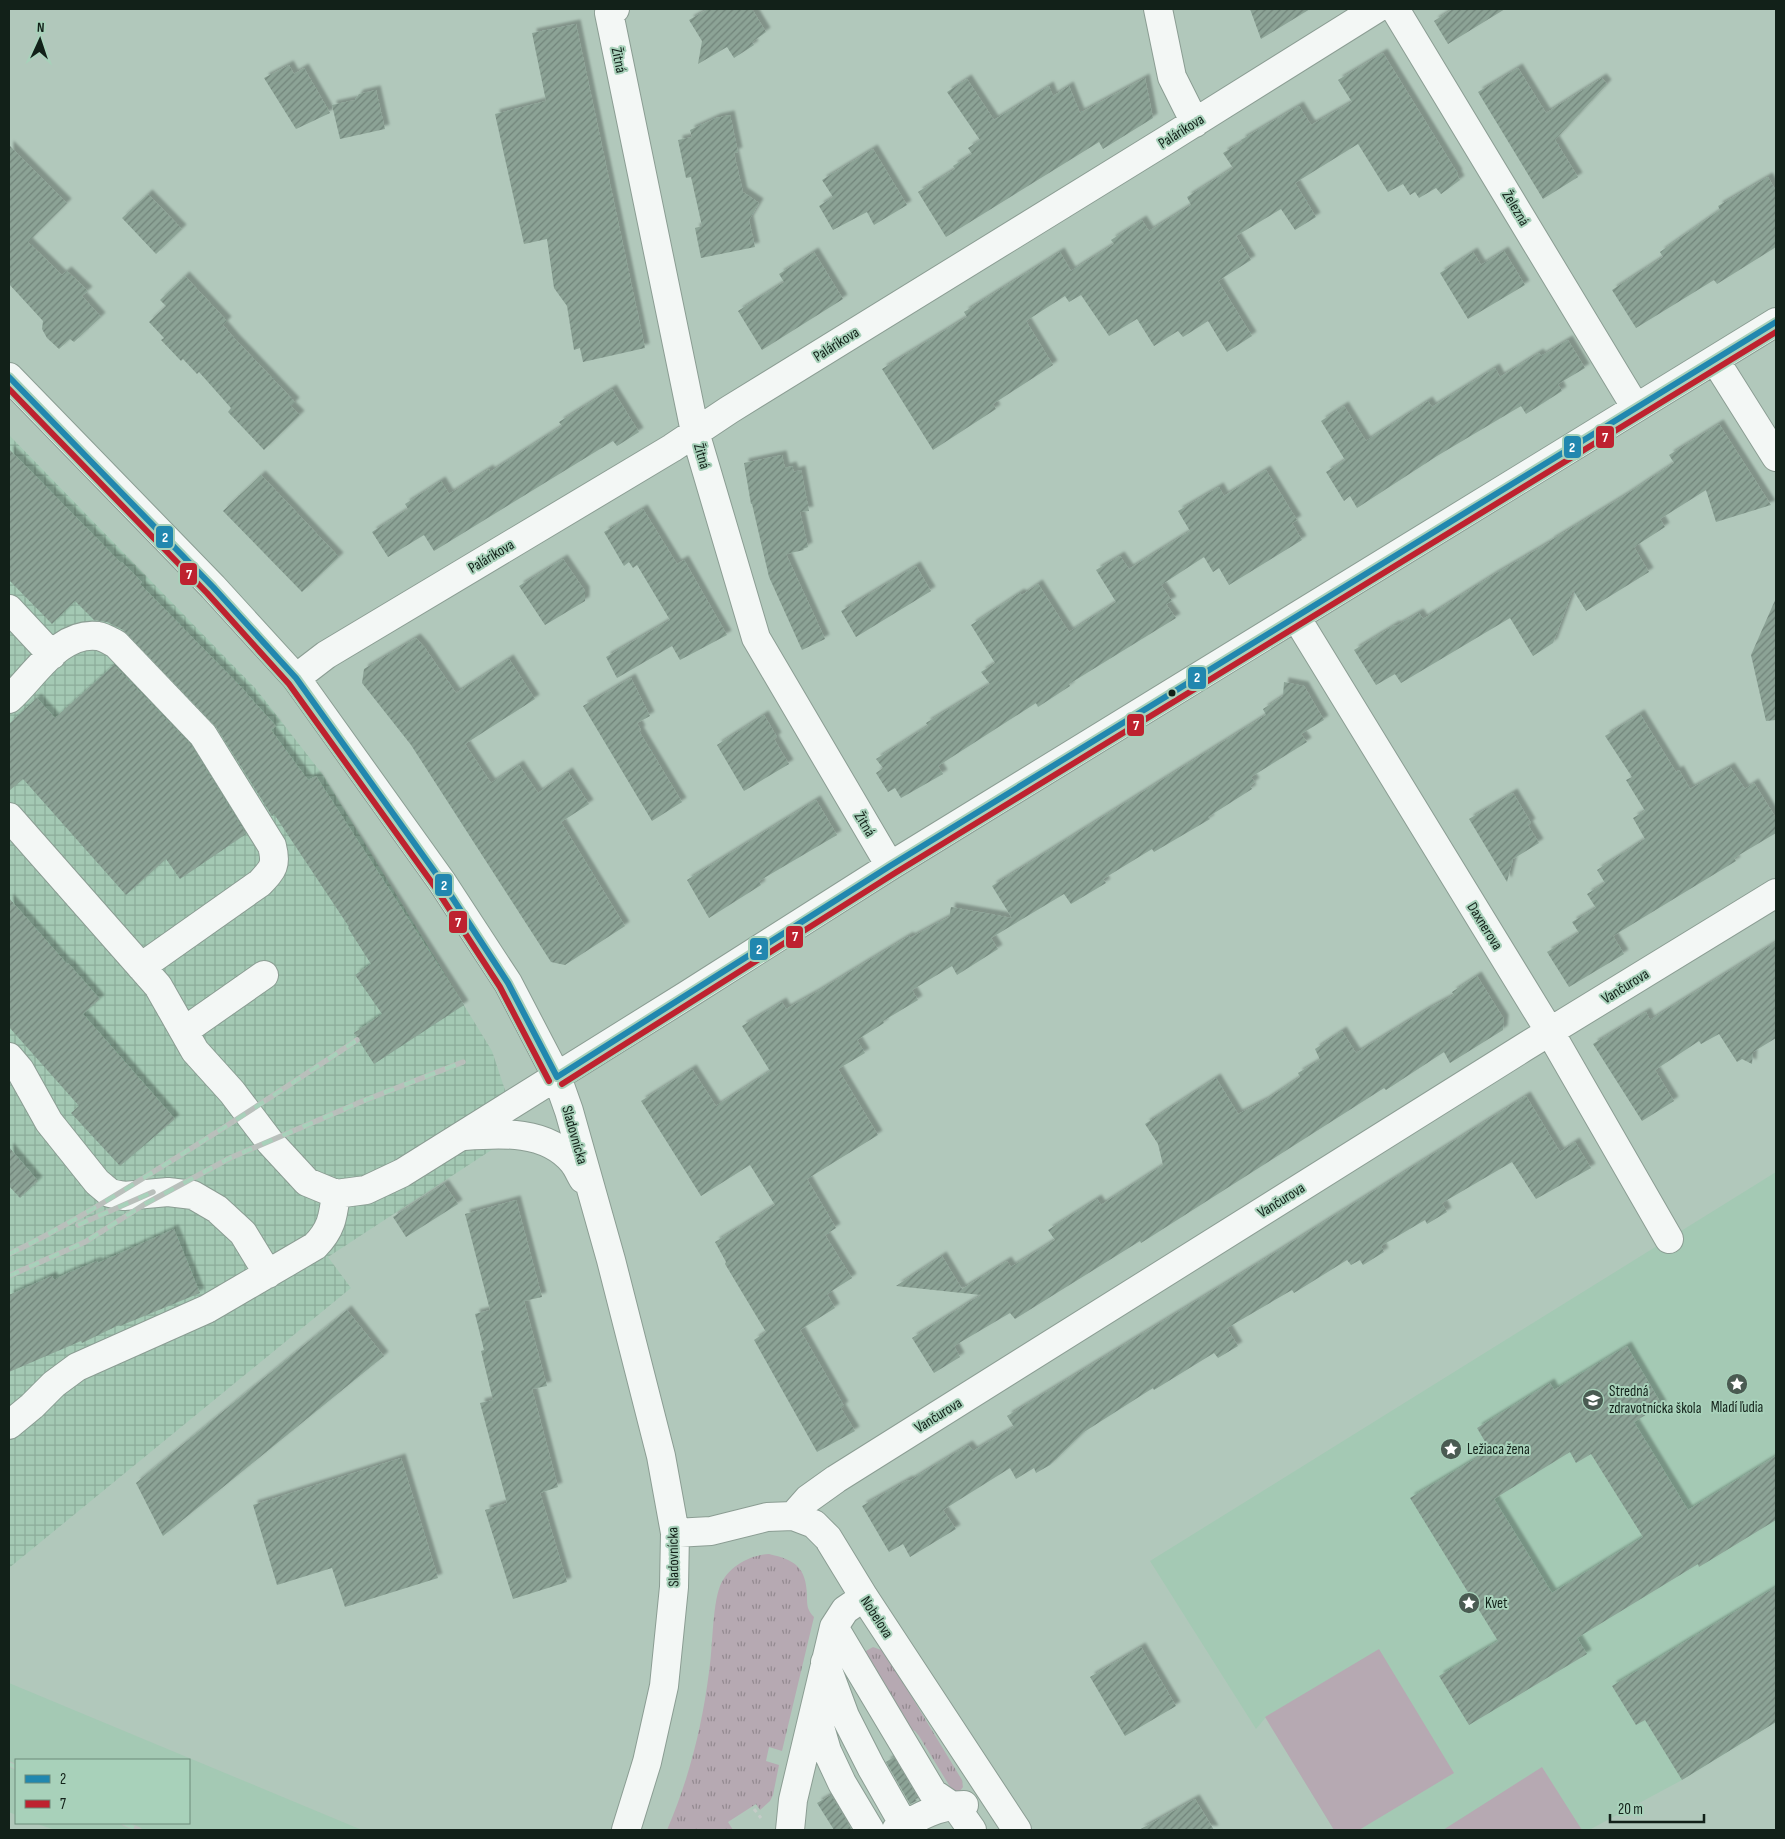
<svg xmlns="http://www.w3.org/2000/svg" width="1785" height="1839" viewBox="0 0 1785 1839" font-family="'Sofia Sans Condensed',sans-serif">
	<defs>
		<pattern id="industrial-grid" width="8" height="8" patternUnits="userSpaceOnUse" patternTransform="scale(1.25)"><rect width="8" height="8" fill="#a4c9b4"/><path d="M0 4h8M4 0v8" fill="none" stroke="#8cac9a"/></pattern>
		<pattern id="grass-tufts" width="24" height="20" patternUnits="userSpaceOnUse" patternTransform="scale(1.25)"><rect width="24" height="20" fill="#b6a9b2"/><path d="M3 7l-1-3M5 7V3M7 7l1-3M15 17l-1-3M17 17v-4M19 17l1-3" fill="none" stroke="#938990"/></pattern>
		<pattern id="building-hatch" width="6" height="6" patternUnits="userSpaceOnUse" patternTransform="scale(1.25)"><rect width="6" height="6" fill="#8ca396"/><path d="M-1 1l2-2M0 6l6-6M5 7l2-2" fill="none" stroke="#71847a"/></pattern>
		<filter id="shadow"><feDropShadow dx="4.5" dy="-4.5" stdDeviation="1" flood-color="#0004"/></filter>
	</defs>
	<rect width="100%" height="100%" fill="#b1c8bb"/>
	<path fill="#a4c9b4" d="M 1776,1172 L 1776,1722 L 1682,1780 L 1589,1830 L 1334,1830 L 1266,1717 L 1256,1729 L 1150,1561 Z
		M 9,1683 L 362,1830 L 55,1830 L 35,1823 L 189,1823 L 189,1760 L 16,1760 L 16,1815 L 9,1812 Z"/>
	<path fill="url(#industrial-grid)" d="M 9,435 L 256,689 L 323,775 L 492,1051 L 525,1150 L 493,1149 L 328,1257 L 351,1288 L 9,1568 Z"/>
	<path fill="url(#grass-tufts)" d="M 769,1554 C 795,1560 806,1567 807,1595 C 807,1605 807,1610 814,1617 L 782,1751 L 769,1747 L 766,1761 L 779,1765 L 773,1795 L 770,1801 L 760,1810 L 756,1804 L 728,1822 L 733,1830 L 667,1830 C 689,1779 702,1727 709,1672 C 713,1648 712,1607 720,1586 C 728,1567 749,1555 769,1554 Z
		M 873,1647 L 884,1651 L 962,1780 L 963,1787 L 960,1791 L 956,1792 L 952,1790 L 919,1736 L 915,1731 L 905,1727 L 863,1655 L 866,1651 Z"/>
	<path fill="#b6a9b2" d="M 1379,1649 L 1454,1773 L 1359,1830 L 1334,1830 L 1265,1717 Z
		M 1542,1767 L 1582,1830 L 1443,1830 Z"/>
	<path fill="url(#building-hatch)" fill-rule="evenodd" filter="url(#shadow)" d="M 708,9 L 752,9 L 766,32 L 752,42 L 754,45 L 734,58 L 727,47 L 698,64 L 702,41 L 689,20 Z
		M 1250,9 L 1310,9 L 1261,39 Z
		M 1453,9 L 1505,9 L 1448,44 L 1434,21 Z
		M 576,24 L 645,348 L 583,362 L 580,348 L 574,350 L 567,306 L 554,288 L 547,239 L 524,244 L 495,114 L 546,101 L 532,33 Z
		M 1383,53 L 1458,174 L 1457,175 L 1460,180 L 1441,194 L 1436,188 L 1419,198 L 1415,192 L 1410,195 L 1403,184 L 1388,192 L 1358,144 L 1295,183 L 1316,217 L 1295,230 L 1281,209 L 1236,236 L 1251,260 L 1218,281 L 1252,336 L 1227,352 L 1208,321 L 1183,337 L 1178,331 L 1154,346 L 1137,319 L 1109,336 L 1081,295 L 1069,302 L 1065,296 L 1026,321 L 1053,365 L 993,404 L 996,409 L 933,450 L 882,369 L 967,317 L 964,312 L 1060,252 L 1071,271 L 1114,244 L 1111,240 L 1142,220 L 1149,231 L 1191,205 L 1187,197 L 1233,168 L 1223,153 L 1242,142 L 1241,140 L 1299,106 L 1311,125 L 1352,102 L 1338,80 Z
		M 289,65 L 294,74 L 304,68 L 330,113 L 296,129 L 264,78 Z
		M 1518,68 L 1546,113 L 1602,78 L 1607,84 L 1555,140 L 1578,177 L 1543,199 L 1478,92 Z
		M 1145,78 L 1153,118 L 1103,149 L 1099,142 L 946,237 L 918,192 L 955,169 L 953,166 L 972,154 L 968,148 L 980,140 L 947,92 L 967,79 L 994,120 L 1049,86 L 1053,96 L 1069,86 L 1080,113 Z
		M 376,90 L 385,129 L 340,139 L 332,105 L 355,100 L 359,94 Z
		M 730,115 L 738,152 L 734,153 L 743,192 L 759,203 L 749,220 L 755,247 L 701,258 L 695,228 L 702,226 L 691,177 L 686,178 L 678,140 L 692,137 L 690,130 L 716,118 Z
		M 9,145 L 67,203 L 28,242 L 62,275 L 67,271 L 88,291 L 82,296 L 101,317 L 74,342 L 70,339 L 59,349 L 47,338 L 42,329 L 43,321 L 9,284 Z
		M 873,149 L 907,205 L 874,225 L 867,212 L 833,230 L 819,206 L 833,197 L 822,180 Z
		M 1768,177 L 1776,191 L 1776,247 L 1717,284 L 1714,280 L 1636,328 L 1612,290 L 1663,257 L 1660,252 L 1720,210 L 1718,206 Z
		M 148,194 L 182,229 L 156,254 L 122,218 Z
		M 1504,251 L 1525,285 L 1468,319 L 1440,273 L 1473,252 L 1481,265 Z
		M 814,252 L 843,299 L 762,350 L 738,311 L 784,282 L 779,274 Z
		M 185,276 L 227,321 L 223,325 L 235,339 L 295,402 L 291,406 L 300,415 L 264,450 L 228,412 L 231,408 L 199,372 L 197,374 L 183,359 L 181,361 L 161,340 L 164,338 L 149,322 L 166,306 L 160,300 Z
		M 1568,340 L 1585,368 L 1558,384 L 1562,391 L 1526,414 L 1521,406 L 1437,456 L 1357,508 L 1350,496 L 1344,501 L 1326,472 L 1345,460 L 1321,421 L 1344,406 L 1366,441 L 1428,401 L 1432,407 L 1495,368 L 1500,377 L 1539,353 L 1541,356 Z
		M 612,389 L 639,432 L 617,446 L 613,441 L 434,551 L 424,535 L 388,557 L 372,532 L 408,509 L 405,504 L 441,481 L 449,494 L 489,469 L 490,472 L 562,426 L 559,422 Z
		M 1719,424 L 1771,505 L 1716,522 L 1706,490 L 1660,519 L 1665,527 L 1634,547 L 1649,572 L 1586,611 L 1573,590 L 1553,643 L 1533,656 L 1510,618 L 1401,683 L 1395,674 L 1376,685 L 1354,650 L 1395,625 L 1396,626 L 1419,613 L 1423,619 L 1495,574 L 1550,542 L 1550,541 L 1624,496 L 1674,463 L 1669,455 Z
		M 9,449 L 121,563 L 122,562 L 142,582 L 140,584 L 247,693 L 247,694 L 276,726 L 271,730 L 308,780 L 316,776 L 464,1005 L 374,1064 L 354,1033 L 382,1014 L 355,975 L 371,964 L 348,928 L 349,927 L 274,814 L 272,816 L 216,727 L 123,630 L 107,622 L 94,620 L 75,601 L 52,624 L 9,580 Z
		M 782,455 L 785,468 L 792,466 L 794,472 L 801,470 L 809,511 L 800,512 L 808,547 L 803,549 L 804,550 L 786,554 L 825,639 L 802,650 L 769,577 L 752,504 L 751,504 L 744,463 Z
		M 1266,470 L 1297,520 L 1292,523 L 1302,540 L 1229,585 L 1219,568 L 1213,572 L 1204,557 L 1161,585 L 1172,601 L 1166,604 L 1176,618 L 1069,684 L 1070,686 L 1038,707 L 1036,703 L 938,766 L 943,774 L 901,798 L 895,788 L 888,792 L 876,773 L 883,768 L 876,759 L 928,726 L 926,723 L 990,684 L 981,672 L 995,663 L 971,625 L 1020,593 L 1022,595 L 1038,584 L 1069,632 L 1116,602 L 1096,570 L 1120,556 L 1129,569 L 1190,531 L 1178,511 L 1219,487 L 1224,496 Z
		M 261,475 L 339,557 L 302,592 L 223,511 Z
		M 643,509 L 677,564 L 684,560 L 727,635 L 680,660 L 672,646 L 617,678 L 606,657 L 670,620 L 637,565 L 633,568 L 629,562 L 624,566 L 604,532 Z
		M 563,559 L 585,591 L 585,601 L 545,625 L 519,586 Z
		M 916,566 L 931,591 L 856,637 L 841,611 Z
		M 1776,598 L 1776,720 L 1766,721 L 1751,655 Z
		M 416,638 L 425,648 L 456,693 L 509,659 L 535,699 L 465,744 L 491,783 L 519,765 L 538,793 L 568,772 L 589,804 L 561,822 L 625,926 L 565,965 L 551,962 L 411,745 L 362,683 L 364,669 Z
		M 114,665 L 191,745 L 246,834 L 180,879 L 166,859 L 126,895 L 23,779 L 9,791 L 9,724 L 37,698 L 55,718 Z
		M 631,678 L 650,716 L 637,723 L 641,730 L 639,731 L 682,802 L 652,821 L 583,706 Z
		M 1284,682 L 1304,686 L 1324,720 L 1301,734 L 1307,742 L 1251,777 L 1255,782 L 1250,786 L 1252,789 L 1208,817 L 1210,819 L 1154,852 L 1152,849 L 1103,879 L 1106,883 L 1071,904 L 1064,894 L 991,938 L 998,949 L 957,975 L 952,966 L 912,990 L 918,1000 L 883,1021 L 884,1023 L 857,1040 L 865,1053 L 838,1069 L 878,1135 L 807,1179 L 836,1228 L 825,1235 L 852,1278 L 827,1294 L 835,1308 L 800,1330 L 844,1406 L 841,1408 L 855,1431 L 817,1452 L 754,1340 L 766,1332 L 725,1264 L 726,1262 L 715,1242 L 775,1205 L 750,1165 L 701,1196 L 641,1101 L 692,1069 L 716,1106 L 770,1071 L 742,1026 L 782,1002 L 786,1009 L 815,993 L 909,936 L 910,938 L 949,917 L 951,907 L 1012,918 L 992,886 L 1266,715 L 1263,709 L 1283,696 Z
		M 1640,714 L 1676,772 L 1679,770 L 1690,789 L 1730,767 L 1745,789 L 1754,783 L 1776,818 L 1776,833 L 1734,858 L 1736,861 L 1613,936 L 1624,954 L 1569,987 L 1547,952 L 1579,933 L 1572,922 L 1596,908 L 1587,894 L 1605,883 L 1597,870 L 1645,839 L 1633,818 L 1645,811 L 1626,780 L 1632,777 L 1605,736 Z
		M 764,715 L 777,737 L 774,739 L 789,764 L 744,791 L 717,745 Z
		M 1513,793 L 1531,823 L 1528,825 L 1539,843 L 1513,859 L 1507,882 L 1469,819 Z
		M 816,800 L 837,835 L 759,881 L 761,885 L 709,918 L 687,880 Z
		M 9,898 L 67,964 L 68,963 L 100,999 L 83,1014 L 175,1119 L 120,1166 L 71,1113 L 79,1106 L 9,1027 Z
		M 1776,942 L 1776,1038 L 1753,1052 L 1752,1064 L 1742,1059 L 1737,1062 L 1719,1034 L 1701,1044 L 1699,1041 L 1655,1070 L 1674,1101 L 1642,1121 L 1593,1044 L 1646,1012 L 1650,1020 Z
		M 1477,976 L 1504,1019 L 1503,1030 L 1450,1063 L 1444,1052 L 1386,1090 L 1384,1088 L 1141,1243 L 1140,1241 L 1015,1319 L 1010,1313 L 954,1346 L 960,1357 L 934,1373 L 912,1338 L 981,1295 L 896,1286 L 942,1256 L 962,1289 L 1007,1261 L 1011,1267 L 1055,1240 L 1048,1230 L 1097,1199 L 1101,1205 L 1163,1165 L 1158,1144 L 1145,1124 L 1216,1078 L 1238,1114 L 1264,1101 L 1300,1077 L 1298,1073 L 1320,1060 L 1315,1049 L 1342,1031 L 1356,1053 L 1426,1010 L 1454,995 L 1452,992 Z
		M 1526,1096 L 1560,1152 L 1575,1142 L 1591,1168 L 1536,1199 L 1512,1162 L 1442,1203 L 1447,1212 L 1427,1224 L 1425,1220 L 1381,1246 L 1384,1252 L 1363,1265 L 1360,1260 L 1351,1265 L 1347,1260 L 1294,1293 L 1292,1290 L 1227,1328 L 1238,1346 L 1218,1358 L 1214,1353 L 1154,1390 L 1153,1388 L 1084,1432 L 1050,1465 L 1036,1473 L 1034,1468 L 1016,1479 L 1010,1468 L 943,1510 L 956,1529 L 910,1557 L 903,1544 L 889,1552 L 862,1506 L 908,1480 L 909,1481 L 968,1445 L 973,1451 L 1014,1427 L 1007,1416 L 1017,1410 L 1252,1267 Z
		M 9,1147 L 38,1181 L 20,1198 L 9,1186 Z
		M 444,1184 L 458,1204 L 406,1237 L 393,1217 Z
		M 516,1200 L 542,1297 L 524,1301 L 547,1386 L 532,1389 L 558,1487 L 540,1493 L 567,1582 L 513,1599 L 485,1510 L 507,1503 L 480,1403 L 493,1400 L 481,1351 L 484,1350 L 475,1314 L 490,1310 L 465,1214 Z
		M 174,1229 L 200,1293 L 120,1326 L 119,1325 L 82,1343 L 81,1341 L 9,1372 L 9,1295 L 52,1276 L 54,1280 L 63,1275 L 97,1261 L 98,1263 Z
		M 347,1310 L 384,1356 L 163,1536 L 136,1483 Z
		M 1627,1346 L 1662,1405 L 1634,1422 L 1688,1510 L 1776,1456 L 1776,1520 L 1699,1567 L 1698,1564 L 1577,1638 L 1587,1654 L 1469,1725 L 1439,1676 L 1498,1641 L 1410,1498 L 1490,1450 L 1477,1428 L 1550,1383 L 1554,1390 ZM 1570,1452 L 1576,1463 L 1591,1454 L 1643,1537 L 1552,1593 L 1494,1499 Z
		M 401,1458 L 438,1578 L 345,1607 L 332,1568 L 277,1585 L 253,1505 Z
		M 1776,1587 L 1776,1722 L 1682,1780 L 1645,1720 L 1636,1725 L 1612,1686 Z
		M 1141,1647 L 1176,1706 L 1125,1736 L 1090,1677 Z
		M 894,1757 L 918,1798 L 915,1799 L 917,1801 L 910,1804 L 886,1762 Z
		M 831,1795 L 852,1830 L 834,1830 L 817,1803 Z
		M 1195,1799 L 1214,1830 L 1139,1830 Z"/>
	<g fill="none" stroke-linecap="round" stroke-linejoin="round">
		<g stroke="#8b9d93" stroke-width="30">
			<path id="minor" d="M 615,9 L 609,13 L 695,432 L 756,638 L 890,866
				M 1158,9 L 1172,77 L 1195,123
				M 1395,9 L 1636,408
				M 1715,360 L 1776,457
				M 9,377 L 213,587 L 296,678 L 442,882 L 508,983 L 557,1077 L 569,1111 L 611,1260 L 661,1456 L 675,1533 L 674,1587 L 664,1686 L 647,1762 L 626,1830
				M 9,609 L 52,655
				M 1296,617 L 1550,1032 L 1669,1239
				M 296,678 L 326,655 L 672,448 L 729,410 L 1165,141 L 1376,9
				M 9,699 C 34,677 59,631 98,636 C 104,637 110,641 116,644 L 203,735 L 272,846 C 277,865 273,869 260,883 L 141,967
				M 9,817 L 158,986 L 195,1051 L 232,1092 L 270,1142 L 307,1182 L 336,1194 L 366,1190 L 402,1173 L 687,995 L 890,866 L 1776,322
				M 184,1031 L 264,975
				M 9,1057 L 20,1070 L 49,1122 L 97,1182 L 110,1193 L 124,1196 L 168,1192 L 193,1195 L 217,1209 L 243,1233 L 268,1274
				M 464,1136 C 501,1133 547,1130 573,1162 C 577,1167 580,1174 583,1179
				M 9,1425 L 32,1406 L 54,1384 L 77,1367 L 207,1309 L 315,1246 C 332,1229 333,1216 336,1194
				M 793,1516 L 808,1499 L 836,1479 L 1523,1048 L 1776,893
				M 675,1533 L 711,1531 L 767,1517 L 793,1516 L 814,1524 L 828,1538 L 864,1597 L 1017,1830
				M 834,1627 L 933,1793 L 958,1810 L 972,1830
				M 825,1662 L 845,1716 L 871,1767 L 904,1825
				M 815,1710 L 827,1751 L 842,1783 L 870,1830
				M 790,1830 L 793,1800 L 834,1627 L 845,1610 L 864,1597
				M 896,1830 C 918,1817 939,1805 964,1805"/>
		</g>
		<path stroke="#c4cbc7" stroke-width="3" stroke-dasharray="4 4" stroke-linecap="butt" d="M 754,1809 L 761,1818"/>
		<use href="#minor" stroke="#f3f7f5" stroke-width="28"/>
		<g stroke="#b9bfbb" stroke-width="5.5">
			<path id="rail" d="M 78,1225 L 153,1192
				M 9,1254 C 63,1228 115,1196 166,1164 C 231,1124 294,1082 357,1040
				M 9,1276 L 85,1242 L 145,1204 L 230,1158 L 363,1101 L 463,1062
				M 9,1764 L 16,1767
				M 124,1823 L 139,1830"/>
		</g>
		<use href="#rail" stroke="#a8d1ba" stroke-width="4" stroke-dasharray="11" stroke-linecap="butt"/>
		<g stroke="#a8d1ba" stroke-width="10">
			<path id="bus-1" d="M 9,377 L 213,587 L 296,678 L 442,882 L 508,983 L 557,1077
				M 557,1077 L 890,866 L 1776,322"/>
		</g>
		<g stroke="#a8d1ba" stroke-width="10">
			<path id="bus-2" d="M 9,389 L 207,593 L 289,684 L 435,887 L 500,987 L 549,1081
				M 562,1084 L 895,873 L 1776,332"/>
		</g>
		<use href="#bus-1" stroke="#2187af" stroke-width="6"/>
		<use href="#bus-2" stroke="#be222f" stroke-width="6"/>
	</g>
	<defs>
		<g id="sight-disc" transform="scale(1.125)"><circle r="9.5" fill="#4a5b52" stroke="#a8d1ba"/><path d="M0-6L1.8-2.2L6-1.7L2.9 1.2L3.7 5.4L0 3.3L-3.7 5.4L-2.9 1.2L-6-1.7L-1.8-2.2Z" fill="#fff"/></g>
		<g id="school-disc" transform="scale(1.125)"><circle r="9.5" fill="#4a5b52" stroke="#a8d1ba"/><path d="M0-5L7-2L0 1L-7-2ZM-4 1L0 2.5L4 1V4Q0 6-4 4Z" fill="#fff"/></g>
	</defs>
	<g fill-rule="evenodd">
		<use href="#sight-disc" x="1737" y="1384"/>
		<use href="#school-disc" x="1593" y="1400"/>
		<use href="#sight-disc" x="1451" y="1449"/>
		<use href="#sight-disc" x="1469" y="1603"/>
	</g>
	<circle fill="#122119" stroke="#a8d1ba" stroke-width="2" cx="1172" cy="693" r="4.5"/>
	<g text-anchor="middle" stroke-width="4" stroke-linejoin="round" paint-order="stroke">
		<g font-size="15" fill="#122119" stroke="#a8d1ba">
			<text transform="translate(619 60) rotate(78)" y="5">Žitná</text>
			<text transform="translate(1181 131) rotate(-32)" y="5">Palárikova</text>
			<text transform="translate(1516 208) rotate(59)" y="5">Železná</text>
			<text transform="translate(836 344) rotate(-32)" y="5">Palárikova</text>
			<text transform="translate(702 456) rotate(74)" y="5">Žitná</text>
			<text transform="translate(491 556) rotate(-31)" y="5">Palárikova</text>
			<text transform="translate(865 824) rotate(59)" y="5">Žitná</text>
			<text transform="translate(1485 926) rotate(58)" y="5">Daxnerova</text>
			<text transform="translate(1625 986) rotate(-32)" y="5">Vančurova</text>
			<text transform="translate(575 1135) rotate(74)" y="5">Sladovnícka</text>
			<text transform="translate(1281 1200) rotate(-32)" y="5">Vančurova</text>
			<text transform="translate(938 1415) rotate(-32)" y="5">Vančurova</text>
			<text transform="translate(673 1557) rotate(-91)" y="5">Sladovnícka</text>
			<text transform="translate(877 1617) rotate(57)" y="5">Nobelova</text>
		</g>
		<g font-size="15" fill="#122119" stroke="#a8d1ba" text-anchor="start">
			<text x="1609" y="1396">Stredná<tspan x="1609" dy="17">zdravotnícka škola</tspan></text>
			<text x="1737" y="1412" text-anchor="middle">Mladí ľudia</text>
			<text x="1467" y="1454">Ležiaca žena</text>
			<text x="1485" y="1608">Kvet</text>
		</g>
	</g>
	<g stroke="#a8d1ba" stroke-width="2">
		<rect x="1595" y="425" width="20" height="24" rx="5" fill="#be222f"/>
		<rect x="1563" y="435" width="19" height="24" rx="5" fill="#2187af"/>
		<rect x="155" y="525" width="19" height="24" rx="5" fill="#2187af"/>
		<rect x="179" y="562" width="19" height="24" rx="5" fill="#be222f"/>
		<rect x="1187" y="666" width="20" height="24" rx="5" fill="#2187af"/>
		<rect x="1126" y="713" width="19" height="24" rx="5" fill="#be222f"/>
		<rect x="434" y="873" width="19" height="24" rx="5" fill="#2187af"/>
		<rect x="448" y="910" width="20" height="24" rx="5" fill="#be222f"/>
		<rect x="785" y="925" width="19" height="24" rx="5" fill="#be222f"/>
		<rect x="749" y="937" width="20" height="24" rx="5" fill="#2187af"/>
	</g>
	<g font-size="14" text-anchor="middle" font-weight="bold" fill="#fff">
		<text x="1605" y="442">7</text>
		<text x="1572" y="452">2</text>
		<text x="165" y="542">2</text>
		<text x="189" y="579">7</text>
		<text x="1197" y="682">2</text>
		<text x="1136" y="730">7</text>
		<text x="444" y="890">2</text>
		<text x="458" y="927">7</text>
		<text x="795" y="941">7</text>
		<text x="759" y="954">2</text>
	</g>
	<rect width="1785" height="1839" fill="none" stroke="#122119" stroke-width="20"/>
	<rect x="15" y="1759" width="175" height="65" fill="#a8d1ba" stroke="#6c8b7a"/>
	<rect x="25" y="1775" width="25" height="8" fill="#2187af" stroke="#6c8b7a"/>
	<text x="60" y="1784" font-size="15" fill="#122119">2</text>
	<rect x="25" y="1800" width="25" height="8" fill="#be222f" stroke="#6c8b7a"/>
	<text x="60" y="1809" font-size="15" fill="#122119">7</text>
	<g transform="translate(40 40) rotate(3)" stroke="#a8d1ba" stroke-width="4" paint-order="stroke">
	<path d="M0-4L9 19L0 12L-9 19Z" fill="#122119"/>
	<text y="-8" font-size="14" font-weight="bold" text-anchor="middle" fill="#122119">N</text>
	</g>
	<path d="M1610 1814v8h94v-8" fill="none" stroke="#122119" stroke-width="2.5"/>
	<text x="1618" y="1814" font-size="15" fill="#122119" stroke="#a8d1ba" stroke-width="4" paint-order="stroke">20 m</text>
</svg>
